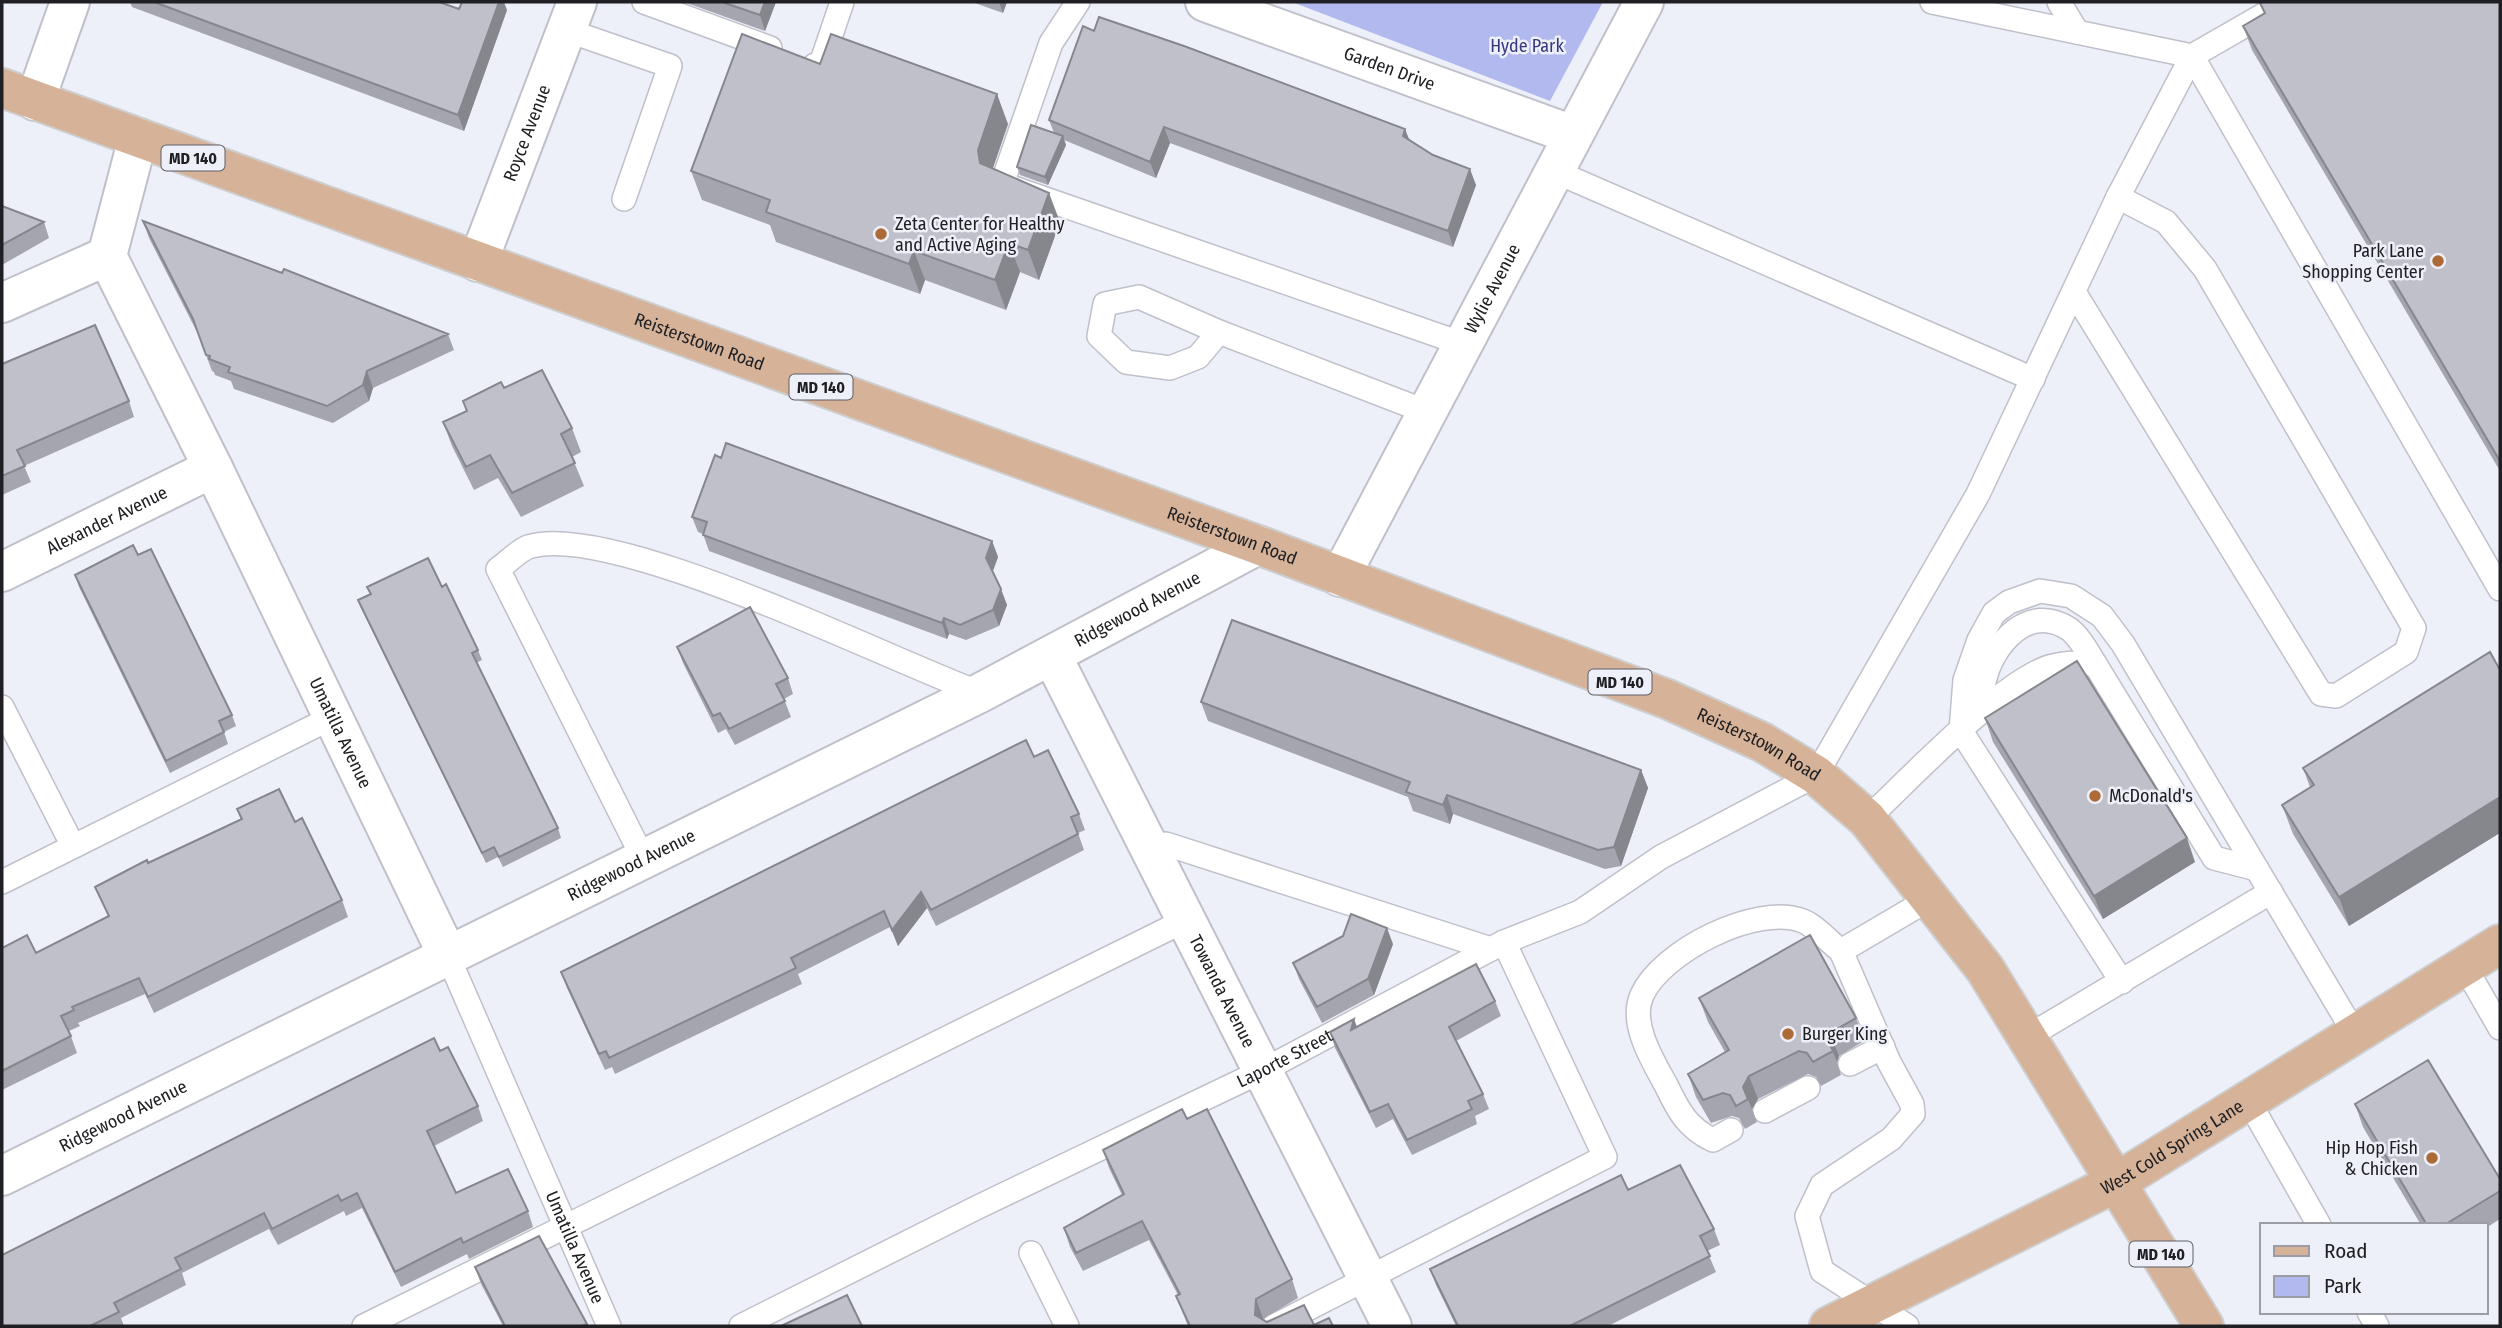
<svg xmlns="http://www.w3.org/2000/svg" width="2502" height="1328" viewBox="0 0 2502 1328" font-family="'Fira Sans Condensed',sans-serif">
	<rect width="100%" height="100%" fill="#eef0f9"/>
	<path fill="#b1b9ee" d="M 1292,2 L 1603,2 L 1550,101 Z"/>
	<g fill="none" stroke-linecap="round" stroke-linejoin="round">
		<g stroke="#bfc0ca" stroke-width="26">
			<g id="lane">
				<path d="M 644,2 L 770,48"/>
				<path d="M 1078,2 L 1051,43 L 1002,184 L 1463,344"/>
				<path d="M 2059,2 L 2077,32"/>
				<path d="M 2286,2 L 2192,56 L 2500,589"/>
				<path d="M 566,30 L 670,66 L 624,199"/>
				<path d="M 815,65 L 820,67 L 842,2"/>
				<path d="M 1554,171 L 2033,379"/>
				<path d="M 2074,292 L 2321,694 L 2336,696 L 2406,652 L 2414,628 L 2205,269 L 2166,222 L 2118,197"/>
				<path d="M 1219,332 L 1198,357 L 1170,368 L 1126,362 L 1099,336 L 1105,304 L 1139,297 L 1219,332 L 1427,412"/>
				<path d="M 2,707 L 73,846"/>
				<path d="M 1984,709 C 1984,701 1982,690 1984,682 C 1992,644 2029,602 2069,629 C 2080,637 2088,653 2095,664"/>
				<path d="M 1867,819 C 1907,782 2005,677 2053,666 C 2067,662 2081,663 2095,664 L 2214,858 L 2257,869"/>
				<path d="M 1166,844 L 1491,949"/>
				<path d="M 643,858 L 498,569 C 507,563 518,551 528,547 C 611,520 889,660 980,693"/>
				<path d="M 2,882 L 333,717"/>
				<path id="s1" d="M 447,954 L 609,1326"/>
				<path d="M 2465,967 L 2500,1028"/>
				<path d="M 2122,982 L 1961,731 L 1965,680 L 1979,640 L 1994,613 L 2009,602 L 2040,591 L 2071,596 L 2102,616 L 2123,644 L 2355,1034"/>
				<path d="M 2027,1037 L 2271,892"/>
				<path d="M 1850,1064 L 1883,1047"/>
				<path d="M 2248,1100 L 2319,1225"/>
				<path d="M 1765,1111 L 1808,1088"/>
				<path d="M 1731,1130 L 1713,1140 C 1687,1128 1678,1110 1666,1085 C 1653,1061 1629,1023 1642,995 C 1662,951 1757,903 1803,921 C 1816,926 1830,943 1841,951"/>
				<path d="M 1031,1253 L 1067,1326"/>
				<path d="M 2369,1312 L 2377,1326"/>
				<path d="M 364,1326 L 1186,920"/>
				<path id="s2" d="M 741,1326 L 978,1207 L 1262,1071 L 1504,942 L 1580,912 L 1661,857 L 1816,775 L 1978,494 L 2118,197 L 2192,56 L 1932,2"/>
				<path d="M 1274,1326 L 1605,1157 L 1504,942"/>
				<path d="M 1907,1326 L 1822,1271 L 1807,1216 L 1822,1185 L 1891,1139 L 1913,1114 L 1912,1104 L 1889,1062 L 1841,951 L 1931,898"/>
			</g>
		</g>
		<g stroke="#bfc0ca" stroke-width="42">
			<g id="street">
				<path id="s3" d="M 1205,2 L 1573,135"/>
				<path d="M 35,101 L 70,2"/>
				<path id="s4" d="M 138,138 L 107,256 L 213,468 L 447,954"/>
				<path id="s5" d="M 478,262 L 577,2"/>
				<path d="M 2,303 L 107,256"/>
				<path id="s6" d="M 2,572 L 213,468"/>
				<path id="s7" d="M 1340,577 L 1644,2"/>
				<path id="s8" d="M 1052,656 L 1392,1326"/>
				<path id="s9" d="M 2,1176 L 980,693 L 1258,545"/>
			</g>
		</g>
		<g stroke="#cececf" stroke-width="42">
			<g id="primary">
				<path id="s10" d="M 2,88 L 1258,545 L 1667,699 L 1762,742 L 1816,775 L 1867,819 L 1985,969 L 2204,1326"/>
				<path id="s11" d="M 1829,1326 L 2117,1182 L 2500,944"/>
			</g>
		</g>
		<use href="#lane" stroke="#fff" stroke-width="23"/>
		<use href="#street" stroke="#fff" stroke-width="38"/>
		<use href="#primary" stroke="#d6b398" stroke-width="38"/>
	</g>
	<path fill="#a4a5ae" d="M 130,2 L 439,2 L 459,9 L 507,10 L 464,131 L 132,7 Z
		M 684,2 L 776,2 L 765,31 Z
		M 972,2 L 1007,2 L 1003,13 Z
		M 2500,2 L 2500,471 L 2252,50 L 2243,26 L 2264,13 L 2260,3 Z
		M 820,64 L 1008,124 L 993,168 L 1060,222 L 1039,280 L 1020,272 L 1006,310 L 925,280 L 920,294 L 776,242 L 770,225 L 702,200 L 691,171 Z
		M 1049,120 L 1405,129 L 1409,139 L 1476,185 L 1453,247 L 1170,143 L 1156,178 L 1064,140 L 1066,145 L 1048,185 L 1020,175 L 1017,167 L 1054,133 Z
		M 2,206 L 44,222 L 49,238 L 2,265 Z
		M 143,221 L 448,334 L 454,350 L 373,388 L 369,401 L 333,423 L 234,389 L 231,381 L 215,375 L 214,372 L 212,371 L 198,334 L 149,238 Z
		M 2,364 L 129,401 L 134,417 L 24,466 L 31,482 L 2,495 Z
		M 504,388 L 572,428 L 581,452 L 572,457 L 584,486 L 521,517 L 498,478 L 474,490 L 452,446 L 443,422 L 466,411 L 463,401 Z
		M 721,458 L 992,541 L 998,557 L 993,571 L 1007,605 L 999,626 L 966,640 L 949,634 L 947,639 L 709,551 L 703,534 L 698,532 L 692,517 Z
		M 75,575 L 232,715 L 236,726 L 224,732 L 228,744 L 170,773 L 79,587 Z
		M 367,587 L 442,587 L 478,650 L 482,660 L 476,663 L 558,828 L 561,838 L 503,867 L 498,857 L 486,863 L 362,610 L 358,600 L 370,594 Z
		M 677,647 L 788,678 L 793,694 L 784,699 L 791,717 L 735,745 L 726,729 L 718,733 L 683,663 Z
		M 2490,652 L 2349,926 L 2293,834 L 2282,805 L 2310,787 L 2303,768 Z
		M 1201,702 L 1641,770 L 1648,788 L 1621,866 L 1605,869 L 1453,814 L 1450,824 L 1413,811 L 1408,797 L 1208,721 Z
		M 1985,718 L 2195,862 L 2103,919 L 1993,742 Z
		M 237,809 L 295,822 L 342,900 L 348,917 L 154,1013 L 145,994 L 78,1023 L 80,1026 L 69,1031 L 77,1053 L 2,1090 L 2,948 L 36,953 L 108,916 L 95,887 L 241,820 Z
		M 1079,814 L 1085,830 L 1078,833 L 1084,850 L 936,926 L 927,908 L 898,946 L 890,927 L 798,974 L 802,984 L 615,1074 L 612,1067 L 605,1070 L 567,988 L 561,972 Z
		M 1393,944 L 1374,995 L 1322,1023 L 1299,979 L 1293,963 Z
		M 1699,998 L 1856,1018 L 1864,1041 L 1839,1056 L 1837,1062 L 1841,1075 L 1821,1086 L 1816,1077 L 1808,1074 L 1758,1099 L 1752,1109 L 1757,1122 L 1745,1129 L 1739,1118 L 1732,1116 L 1711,1123 L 1696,1097 L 1688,1074 L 1725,1052 L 1708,1022 Z
		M 1495,1001 L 1501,1016 L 1456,1041 L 1483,1094 L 1489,1109 L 1475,1116 L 1477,1124 L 1412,1155 L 1393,1119 L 1376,1128 L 1335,1048 L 1330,1032 L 1357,1026 Z
		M 440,1051 L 478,1106 L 483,1121 L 434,1146 L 456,1193 L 528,1211 L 533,1227 L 469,1259 L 467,1254 L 401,1287 L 362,1208 L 346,1216 L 344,1211 L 278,1245 L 269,1229 L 182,1273 L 186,1285 L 121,1318 L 124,1326 L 2,1326 Z
		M 2355,1104 L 2500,1179 L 2500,1219 L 2486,1228 L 2486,1225 L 2421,1225 L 2363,1127 Z
		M 1187,1119 L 1292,1279 L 1298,1298 L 1263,1319 L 1267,1322 L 1333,1326 L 1188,1326 L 1176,1296 L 1178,1295 L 1149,1240 L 1083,1271 L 1070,1247 L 1064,1228 L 1122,1195 L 1109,1168 L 1103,1150 Z
		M 1628,1190 L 1714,1229 L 1720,1245 L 1707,1251 L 1716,1272 L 1608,1326 L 1456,1326 L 1436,1285 L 1430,1269 Z
		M 539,1236 L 587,1326 L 503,1326 L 481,1284 L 475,1267 Z"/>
	<path fill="#86868d" d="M 499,2 L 504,2 L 507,10 L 464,131 L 458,115 Z
		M 765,2 L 776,2 L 765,31 L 760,15 Z
		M 999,2 L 1007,2 L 1003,13 Z
		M 997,94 L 1008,124 L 989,179 L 980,163 L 978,150 Z
		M 1164,127 L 1170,143 L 1156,178 L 1150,162 Z
		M 1405,129 L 1411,145 L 1403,136 Z
		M 1063,136 L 1066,145 L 1048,185 L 1045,177 Z
		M 1470,169 L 1476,185 L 1453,247 L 1448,231 Z
		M 1049,193 L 1060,222 L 1039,280 L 1028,250 Z
		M 1009,243 L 1020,272 L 1006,310 L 995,280 Z
		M 914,251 L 925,280 L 920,294 L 909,264 Z
		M 367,371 L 373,388 L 369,401 L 363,385 Z
		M 992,541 L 998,557 L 992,573 L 986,558 Z
		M 1001,589 L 1007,605 L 999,626 L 993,610 Z
		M 944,618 L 949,634 L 947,639 L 942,623 Z
		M 1641,770 L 1648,788 L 1621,866 L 1614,847 Z
		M 1447,795 L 1453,814 L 1450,824 L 1443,805 Z
		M 2500,797 L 2500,833 L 2349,926 L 2339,897 Z
		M 2187,838 L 2195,862 L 2103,919 L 2094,896 Z
		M 921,892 L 927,908 L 898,946 L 892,930 Z
		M 1387,928 L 1393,944 L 1374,995 L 1368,979 Z
		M 1354,1019 L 1360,1035 L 1351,1030 Z
		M 1830,1033 L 1839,1056 L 1837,1062 L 1828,1041 Z
		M 1749,1076 L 1758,1099 L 1752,1109 L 1743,1087 Z
		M 1256,1299 L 1263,1318 L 1262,1326 L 1255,1315 Z"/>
	<path fill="#bfc0ca" stroke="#86868d" stroke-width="2" d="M 154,2 L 439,2 L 459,9 L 462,2 L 499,2 L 458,115 Z
		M 722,2 L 765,2 L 760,15 Z
		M 2263,2 L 2500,2 L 2500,461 L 2243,26 L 2265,13 L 2260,3 Z
		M 1099,17 L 1184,46 L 1405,129 L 1403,136 L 1433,155 L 1470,169 L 1448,231 L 1164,127 L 1150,162 L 1049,120 L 1083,26 L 1094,31 Z
		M 742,34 L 820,64 L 831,34 L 997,94 L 978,150 L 980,163 L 1049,193 L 1028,250 L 1009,243 L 995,280 L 914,251 L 909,264 L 766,212 L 770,200 L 691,171 Z
		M 1031,125 L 1063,136 L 1045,177 L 1017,167 Z
		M 2,206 L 44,222 L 2,245 Z
		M 143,221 L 282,273 L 284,269 L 448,334 L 367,371 L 363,385 L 327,406 L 228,372 L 230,367 L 209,359 L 210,356 L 206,355 L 193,319 Z
		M 95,325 L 129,401 L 17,450 L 25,466 L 2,476 L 2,364 Z
		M 542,370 L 572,428 L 561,434 L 575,463 L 512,493 L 490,455 L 466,467 L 443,422 L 467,411 L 463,401 L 501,382 L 504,388 Z
		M 726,443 L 992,541 L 986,558 L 1001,589 L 993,610 L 960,625 L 944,618 L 942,623 L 703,535 L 707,522 L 692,517 L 715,455 L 721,458 Z
		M 133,545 L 138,555 L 151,549 L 232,715 L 219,721 L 224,732 L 166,761 L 75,575 Z
		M 428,558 L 442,587 L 446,584 L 478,650 L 472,653 L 558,828 L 499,857 L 494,847 L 482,853 L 358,600 L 371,594 L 367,587 Z
		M 750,607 L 788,678 L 776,684 L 785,701 L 729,729 L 720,713 L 713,716 L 677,647 Z
		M 1232,620 L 1641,770 L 1614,847 L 1598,850 L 1447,795 L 1443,805 L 1406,792 L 1410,782 L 1201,702 Z
		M 2490,652 L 2500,670 L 2500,797 L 2339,897 L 2282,805 L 2314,785 L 2303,768 Z
		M 2077,661 L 2187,838 L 2094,896 L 1985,718 Z
		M 1026,740 L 1034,757 L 1048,750 L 1079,814 L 1071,817 L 1078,834 L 931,910 L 921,892 L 892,930 L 884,911 L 791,958 L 796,968 L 609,1058 L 606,1051 L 599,1054 L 561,972 Z
		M 279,789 L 295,822 L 302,818 L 342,900 L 148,997 L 139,978 L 72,1007 L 74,1010 L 61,1016 L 71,1036 L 2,1071 L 2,948 L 27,935 L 36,953 L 109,916 L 95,887 L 147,860 L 148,863 L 242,819 L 237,809 Z
		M 1351,914 L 1387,928 L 1368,979 L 1317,1007 L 1293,963 L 1343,936 Z
		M 1810,935 L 1856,1018 L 1830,1033 L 1828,1041 L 1833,1051 L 1813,1062 L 1807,1053 L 1799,1051 L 1749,1076 L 1743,1087 L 1748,1099 L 1736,1106 L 1730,1095 L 1723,1093 L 1703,1100 L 1688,1074 L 1729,1050 L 1699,998 Z
		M 1476,964 L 1495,1001 L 1449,1027 L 1483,1094 L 1468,1101 L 1472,1109 L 1407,1140 L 1388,1104 L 1370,1112 L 1330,1032 L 1354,1019 L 1351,1030 Z
		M 434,1038 L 440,1051 L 448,1047 L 478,1106 L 427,1131 L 456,1193 L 508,1169 L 528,1211 L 463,1243 L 461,1238 L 395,1272 L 357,1193 L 341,1201 L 338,1195 L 272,1229 L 264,1213 L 175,1258 L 181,1269 L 114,1303 L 119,1312 L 90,1326 L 2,1326 L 2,1255 Z
		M 2428,1060 L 2500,1179 L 2500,1191 L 2444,1225 L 2427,1225 L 2355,1104 Z
		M 1182,1109 L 1187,1119 L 1207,1109 L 1292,1279 L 1256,1299 L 1255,1315 L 1267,1322 L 1304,1305 L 1314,1325 L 1329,1318 L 1333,1326 L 1190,1326 L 1176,1296 L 1180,1294 L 1142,1221 L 1076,1253 L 1064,1228 L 1124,1194 L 1103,1150 Z
		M 1680,1165 L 1714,1229 L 1700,1236 L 1710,1256 L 1570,1326 L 1458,1326 L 1430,1269 L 1621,1175 L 1628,1190 Z
		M 539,1236 L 587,1324 L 582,1326 L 505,1326 L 475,1267 Z
		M 847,1295 L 862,1326 L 781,1326 Z"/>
	<g fill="#ac6a36" stroke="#eef0f9" stroke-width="2.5">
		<circle cx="881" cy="234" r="7"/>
		<circle cx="2438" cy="261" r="7"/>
		<circle cx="2095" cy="796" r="7"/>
		<circle cx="1788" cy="1034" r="7"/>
		<circle cx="2432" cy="1158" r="7"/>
	</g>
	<g text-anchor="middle" stroke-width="5" stroke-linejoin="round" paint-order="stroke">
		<g fill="#eef0f9" stroke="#5e5e64" stroke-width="2">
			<rect x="161.5" y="145.5" width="63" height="25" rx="5"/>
			<rect x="789.5" y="374.5" width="63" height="25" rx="5"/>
			<rect x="1588.5" y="669.5" width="63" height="25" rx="5"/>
			<rect x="2129.5" y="1241.5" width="63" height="25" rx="5"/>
		</g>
		<g font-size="16" font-weight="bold" fill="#202024">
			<text x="193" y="164">MD 140</text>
			<text x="821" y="393">MD 140</text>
			<text x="1620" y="688">MD 140</text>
			<text x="2161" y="1260">MD 140</text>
		</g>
		<g font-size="18" fill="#35387c" stroke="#eef0f9">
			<text x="1527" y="52">Hyde Park</text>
		</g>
		<g font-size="18" fill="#202024" stroke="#eef0f9">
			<text dy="6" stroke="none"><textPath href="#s3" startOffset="196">Garden Drive</textPath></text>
			<text dy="6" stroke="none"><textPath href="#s5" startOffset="138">Royce Avenue</textPath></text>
			<text dy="6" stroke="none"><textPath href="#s7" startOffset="326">Wylie Avenue</textPath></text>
			<text dy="6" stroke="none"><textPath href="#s10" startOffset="742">Reisterstown Road</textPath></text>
			<text dy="6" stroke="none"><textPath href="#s6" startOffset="117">Alexander Avenue</textPath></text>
			<text dy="6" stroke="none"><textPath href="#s10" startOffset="1309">Reisterstown Road</textPath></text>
			<text dy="6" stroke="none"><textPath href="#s9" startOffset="1269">Ridgewood Avenue</textPath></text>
			<text dy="6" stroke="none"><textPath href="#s4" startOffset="653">Umatilla Avenue</textPath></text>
			<text dy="6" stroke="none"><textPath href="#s10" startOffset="1876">Reisterstown Road</textPath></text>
			<text dy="6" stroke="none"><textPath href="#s9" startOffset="702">Ridgewood Avenue</textPath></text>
			<text dy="6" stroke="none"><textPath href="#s8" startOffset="376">Towanda Avenue</textPath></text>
			<text dy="6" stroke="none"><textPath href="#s2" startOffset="606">Laporte Street</textPath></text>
			<text dy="6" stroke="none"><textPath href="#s9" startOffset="135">Ridgewood Avenue</textPath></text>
			<text dy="6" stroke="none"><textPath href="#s11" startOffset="387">West Cold Spring Lane</textPath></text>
			<text dy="6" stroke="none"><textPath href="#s1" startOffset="320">Umatilla Avenue</textPath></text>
		</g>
		<g font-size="18" fill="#202024" stroke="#eef0f9" text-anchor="start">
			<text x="895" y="230">Zeta Center for Healthy<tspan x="895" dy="21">and Active Aging</tspan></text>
			<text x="2424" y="257" text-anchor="end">Park Lane<tspan x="2424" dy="21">Shopping Center</tspan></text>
			<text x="2109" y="802">McDonald's</text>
			<text x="1802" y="1040">Burger King</text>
			<text x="2418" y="1154" text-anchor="end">Hip Hop Fish<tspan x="2418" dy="21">&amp; Chicken</tspan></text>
		</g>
	</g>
	<rect width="2502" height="1328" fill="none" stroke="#202024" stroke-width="7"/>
	<rect x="2260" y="1223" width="228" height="91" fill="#eef0f9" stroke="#9c9da4" stroke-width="2"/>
	<rect x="2274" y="1246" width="35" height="10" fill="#d6b398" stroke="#9c9da4" stroke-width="2"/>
	<text x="2324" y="1258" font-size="21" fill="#202024">Road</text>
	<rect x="2274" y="1276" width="35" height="21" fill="#b1b9ee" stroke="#9c9da4" stroke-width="2"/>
	<text x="2324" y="1293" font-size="21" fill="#202024">Park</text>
</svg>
